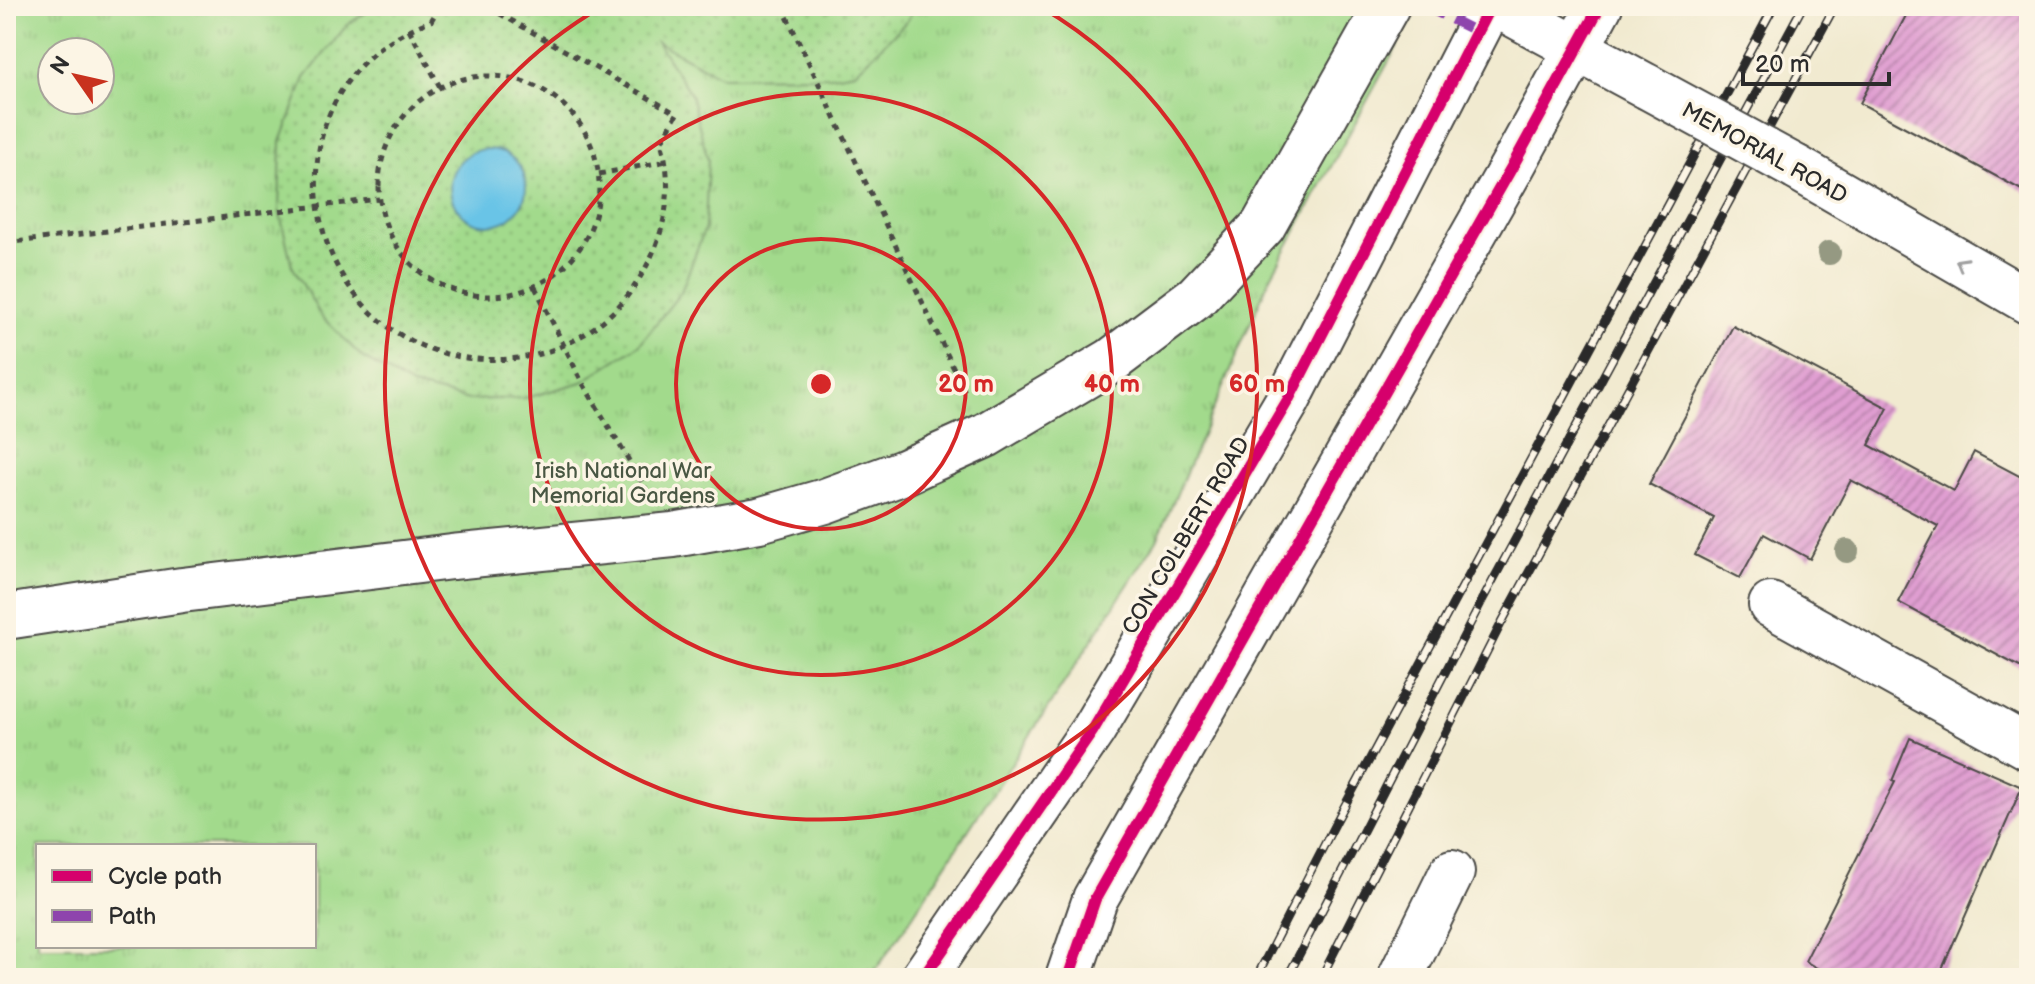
<svg xmlns="http://www.w3.org/2000/svg" width="2035" height="984" viewBox="0 0 2035 984" font-family="'Balsamiq Sans',sans-serif">
	<defs>
		<pattern id="park-tufts" width="24" height="20" patternUnits="userSpaceOnUse" patternTransform="scale(2)"><rect width="24" height="20" fill="#a2da8c"/><path d="M3 7l-1-3M5 7V3M7 7l1-3M15 17l-1-3M17 17v-4M19 17l1-3" fill="none" stroke="#8cbb79"/></pattern>
		<pattern id="garden-dots" width="8" height="8" patternUnits="userSpaceOnUse" patternTransform="scale(2)"><rect width="8" height="8" fill="#a2da8c"/><path d="M2 2h.1M6 6h.1" fill="none" stroke="#8cbb79" stroke-width="1.8" stroke-linecap="round"/></pattern>
		<pattern id="building-hatch" width="6" height="6" patternUnits="userSpaceOnUse" patternTransform="scale(2)"><rect width="6" height="6" fill="#e09ed1"/><path d="M-1 1l2-2M0 6l6-6M5 7l2-2" fill="none" stroke="#b681aa"/></pattern>
	</defs>
	<rect width="100%" height="100%" fill="#fcf5e5"/>
	<filter id="ink" filterUnits="userSpaceOnUse"><feTurbulence type="fractalNoise" baseFrequency=".0125" numOctaves="2"/><feDisplacementMap in="SourceGraphic" scale="16" xChannelSelector="R" yChannelSelector="G"/><feConvolveMatrix kernelMatrix="1 2 1 2 8 2 1 2 1" color-interpolation-filters="sRGB"/></filter>
	<filter id="wash" filterUnits="userSpaceOnUse"><feTurbulence type="fractalNoise" baseFrequency=".006" numOctaves="4" result="noise"/><feDisplacementMap in="SourceGraphic" scale="32" xChannelSelector="R" yChannelSelector="G"/><feGaussianBlur stdDeviation="1.8" result="paint"/><feColorMatrix in="noise" values="0 0 0 0 0 0 0 0 0 0 0 0 0 0 0 0 0 1.4 0 .05"/><feComposite in="paint" operator="in"/></filter>
	<g filter="url(#wash)">
		<rect width="100%" height="100%" fill="#f1ead0"/>
		<path fill="url(#park-tufts)" stroke="#66825c" stroke-width="2" fill-rule="evenodd" d="M 6,6 L 1419,6 L 1269,280 L 1157,540 L 904,929 L 870,978 L 6,978 ZM 52,52 L 100,52 L 100,100 L 52,100 ZM 38,846 L 314,846 L 314,946 L 38,946 Z"/>
		<path fill="url(#garden-dots)" stroke="#66825c" stroke-width="2" d="M 376,6 L 915,6 L 908,20 L 855,72 L 831,76 L 722,77 L 657,42 L 691,95 L 708,160 L 705,228 L 681,292 L 639,345 L 582,382 L 526,398 L 469,400 L 412,386 L 362,357 L 321,316 L 292,266 L 279,210 L 281,142 L 305,78 L 347,25 Z"/>
		<path fill="#69c4e7" stroke="#4a7889" stroke-width="2" d="M450 187a38 38 0 1 1 76 0a38 38 0 1 1-76 0Z"/>
		<g id="blocks">
			<path fill="url(#building-hatch)" d="M 1911,6 L 2029,6 L 2029,194 L 1860,103 Z
				M 1733,326 L 1888,408 L 1869,445 L 1954,491 L 1974,452 L 2029,481 L 2029,672 L 1898,602 L 1938,526 L 1851,480 L 1810,559 L 1764,534 L 1740,578 L 1695,555 L 1714,518 L 1649,484 Z
				M 1910,738 L 2022,787 L 1938,978 L 1834,978 L 1805,961 L 1895,782 L 1892,781 Z"/>
		</g>
	</g>
	<g filter="url(#ink)">
		<use href="#blocks" fill-opacity="0" stroke="#494844" stroke-width="2"/>
		<g fill="none" stroke-linecap="round" stroke-linejoin="round">
			<g stroke="#494844" stroke-width="48">
				<path id="minor" d="M 1498,6 L 1648,87
					M 1797,168 L 2029,302
					M 1771,605 L 2029,748
					M 6,617 L 182,590 L 452,557 L 673,535 L 759,520 L 825,501 L 904,472 L 986,435 L 1111,361 L 1196,297 L 1263,226 L 1387,6
					M 1400,978 L 1452,872"/>
			</g>
			<g stroke="#494844" stroke-width="48">
				<path id="major" d="M 923,978 L 1093,730 L 1288,400 L 1490,6
					M 1068,978 L 1095,899 L 1513,165 L 1600,6"/>
			</g>
			<path stroke="#494844" stroke-width="5" stroke-dasharray="6 6" stroke-linecap="butt" d="M 440,6 L 431,21 C 238,89 303,384 519,358 C 562,353 606,326 631,291 C 662,248 677,195 661,142 L 677,114 L 486,6
				M 782,6 L 965,392
				M 409,29 L 440,87
				M379 186a110 110 0 1 1 220 0a110 110 0 1 1-220 0Z
				M 599,174 L 667,161
				M 6,243 L 379,199
				M 535,287 L 582,382 L 646,489"/>
			<use href="#minor" stroke="#fff" stroke-width="44"/>
			<use href="#major" stroke="#fff" stroke-width="44"/>
			<g stroke="#2b2b2b" stroke-width="9">
				<path id="rail" d="M 1256,978 L 1337,820 L 1774,6
					M 1287,978 L 1483,599 L 1803,6
					M 1321,978 L 1502,622 L 1835,6"/>
			</g>
			<use href="#rail" stroke="#fcf5e5" stroke-width="6" stroke-dasharray="18" stroke-linecap="butt"/>
			<g stroke="#494844" stroke-width="48" stroke-linecap="butt">
				<path id="minor-bridge" d="M 1648,87 L 1797,168"/>
			</g>
			<use href="#minor-bridge" stroke="#fff" stroke-width="44"/>
			<path stroke="#8e44ad" stroke-width="10" stroke-dasharray="20 10" stroke-linecap="butt" d="M 1425,6 L 1477,32"/>
			<g stroke="#fcf5e5" stroke-width="17">
				<path id="cycleway" d="M 923,978 L 1093,730 L 1288,400 L 1490,6
					M 1068,978 L 1095,899 L 1513,165 L 1600,6"/>
			</g>
			<use href="#cycleway" stroke="#d6006c" stroke-width="12"/>
		</g>
		<g fill="#959982">
			<circle cx="1829" cy="253" r="12"/>
			<circle cx="1847" cy="551" r="12"/>
		</g>
		<defs><path id="oneway-chevron" d="M-2-3.5L2.5 0L-2 3.5" fill="none" stroke-width="1.6" stroke-linecap="round" stroke-linejoin="round" transform="scale(2)"/></defs>
		<use stroke="#a0a0a0" href="#oneway-chevron" transform="translate(1961 263) rotate(-150)"/>
	</g>
	<g fill="none" stroke="#d62828" stroke-width="4">
		<circle cx="821" cy="384" r="145"/>
		<circle cx="821" cy="384" r="291"/>
		<path d="M1039 6A436 436 0 1 1 603 6"/>
	</g>
	<g text-anchor="middle" stroke-width="7" stroke-linejoin="round" paint-order="stroke">
		<g font-size="22" fill="#2b2b2b" stroke="#fcf5e5">
			<text transform="translate(1765 152) rotate(29)" y="8">MEMORIAL ROAD</text>
			<text transform="translate(1185 535) rotate(-59)" y="8">CON COLBERT ROAD</text>
		</g>
		<g font-size="22" fill="#495743" stroke="#fcf5e5">
			<text x="623" y="478">Irish National War<tspan x="623" dy="25">Memorial Gardens</tspan></text>
		</g>
	</g>
	<circle cx="821" cy="384" r="12" fill="#d62828" stroke="#fcf5e5" stroke-width="4"/>
	<g font-size="24" text-anchor="middle" font-weight="bold" fill="#d62828" stroke="#fcf5e5" stroke-width="7" stroke-linejoin="round" paint-order="stroke">
		<text x="966" y="392">20 m</text>
		<text x="1112" y="392">40 m</text>
		<text x="1257" y="392">60 m</text>
	</g>
	<rect width="2035" height="984" fill="none" stroke="#fcf5e5" stroke-width="32"/>
	<rect x="36" y="844" width="280" height="104" fill="#fcf5e5" stroke="#a8a49b" stroke-width="2"/>
	<rect x="52" y="870" width="40" height="12" fill="#d6006c" stroke="#a8a49b" stroke-width="2"/>
	<text x="108" y="884" font-size="24" fill="#2b2b2b">Cycle path</text>
	<rect x="52" y="910" width="40" height="12" fill="#8e44ad" stroke="#a8a49b" stroke-width="2"/>
	<text x="108" y="924" font-size="24" fill="#2b2b2b">Path</text>
	<g transform="translate(76 76) rotate(304)"><circle r="38" fill="#fcf5e5" stroke="#a8a49b" stroke-width="2"/>
	<path d="M0-6L14 30L0 20L-14 30Z" fill="#c8321e"/>
	<text y="-12" font-size="22" font-weight="bold" text-anchor="middle" fill="#2b2b2b">N</text>
	</g>
	<path d="M1743 72v12h146v-12" fill="none" stroke="#2b2b2b" stroke-width="4"/>
	<text x="1755" y="72" font-size="24" fill="#2b2b2b" stroke="#fcf5e5" stroke-width="6" paint-order="stroke">20 m</text>
</svg>
